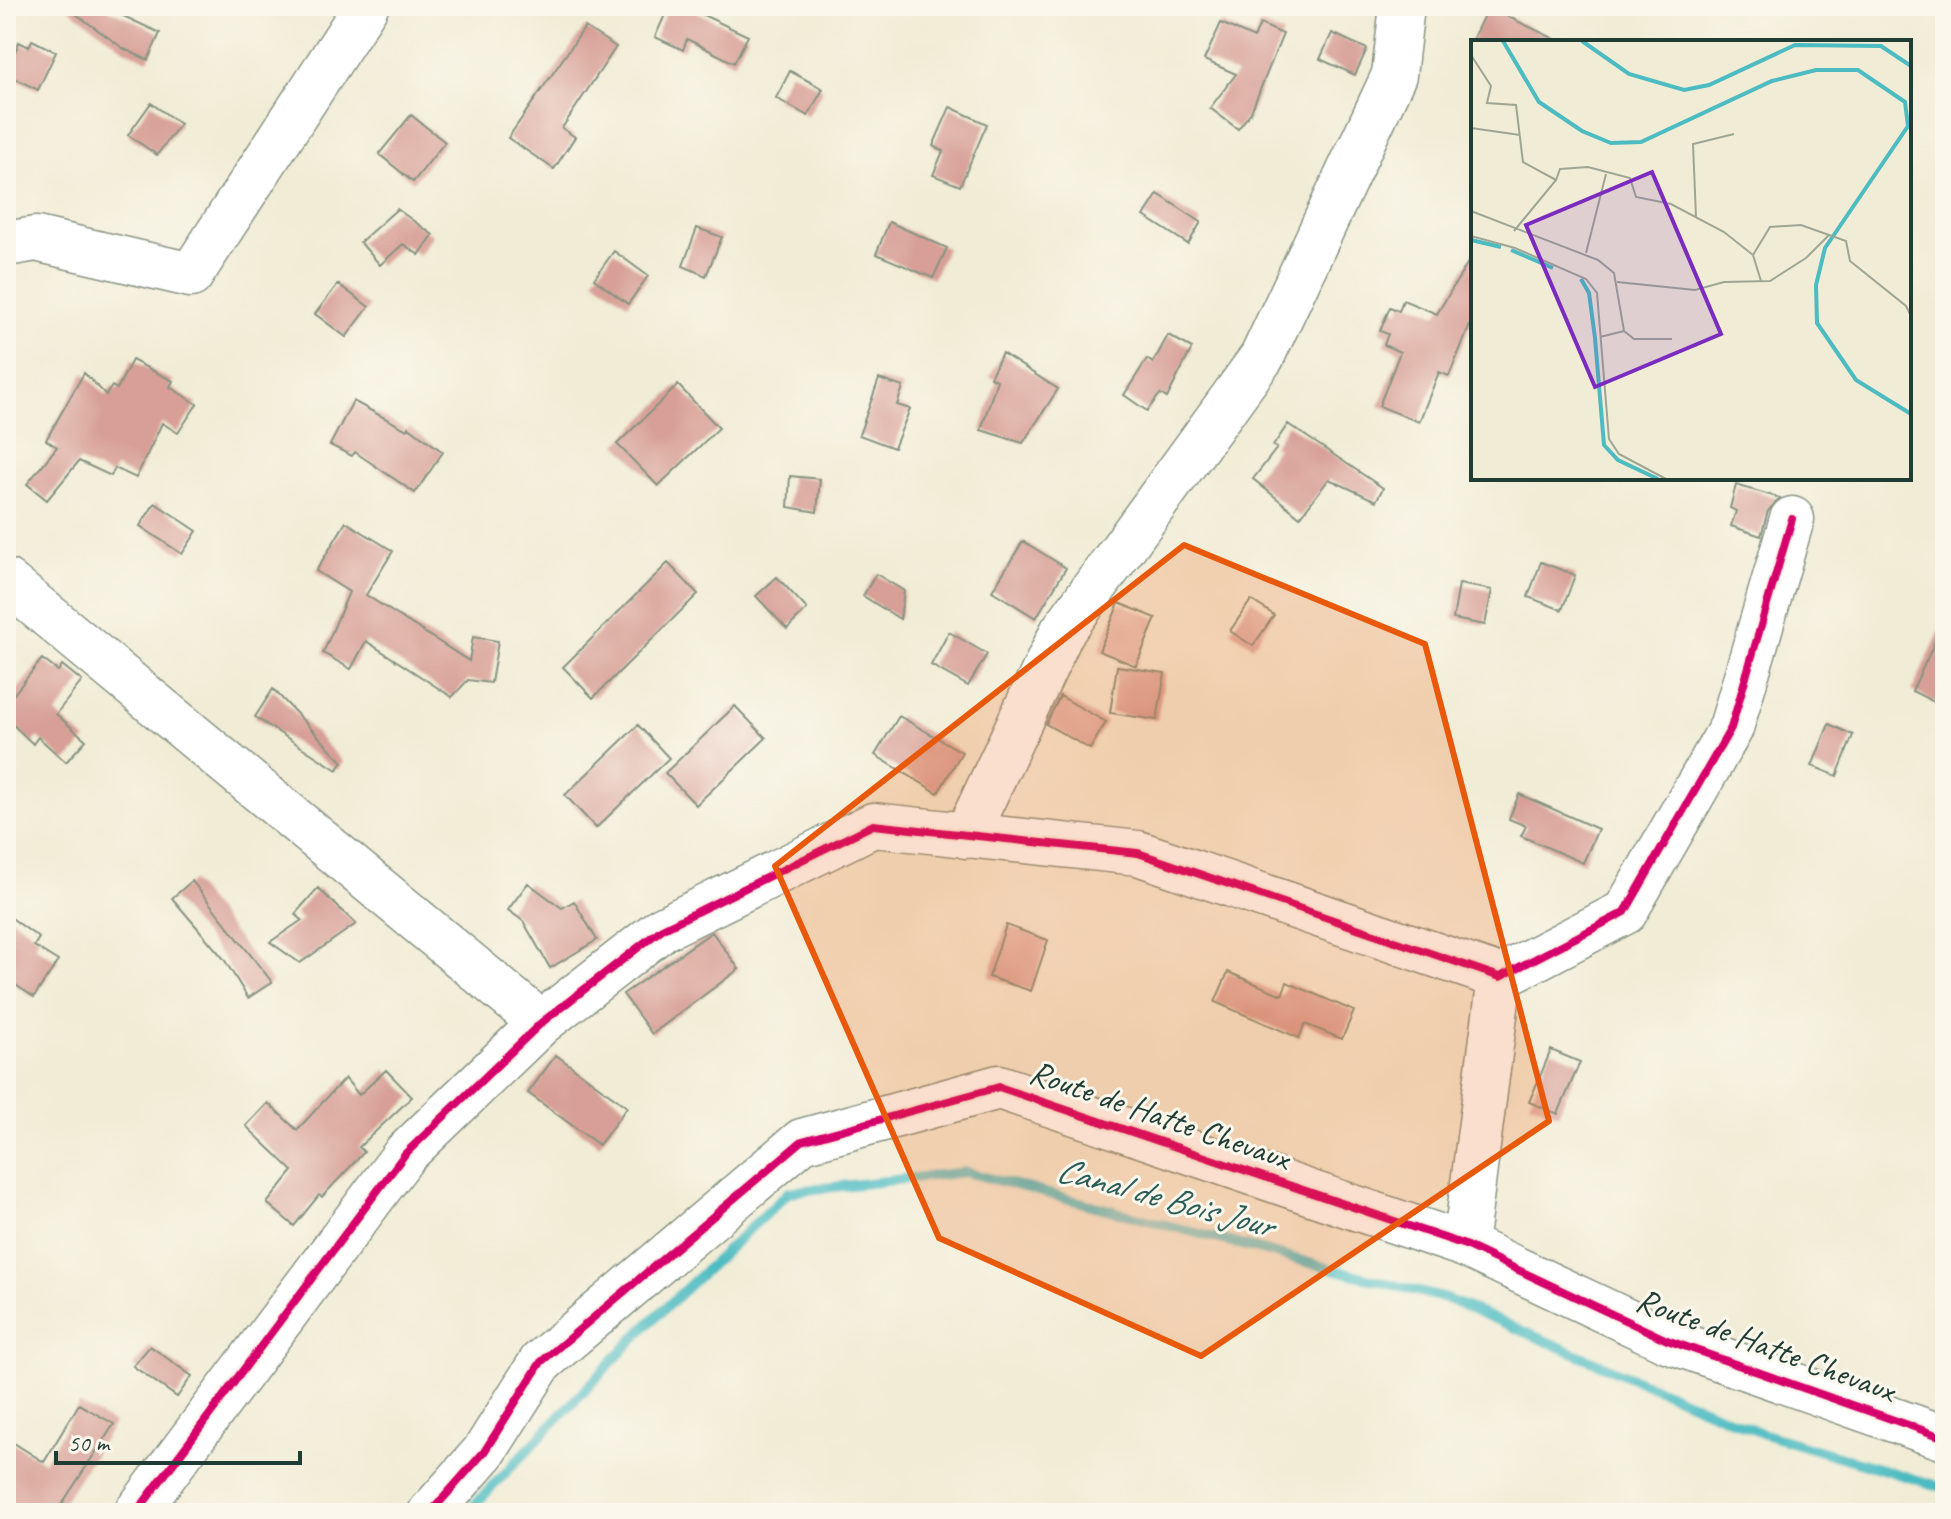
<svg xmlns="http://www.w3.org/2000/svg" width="1951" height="1519" viewBox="0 0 1951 1519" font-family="Caveat,sans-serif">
	<rect width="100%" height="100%" fill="#fbf7ec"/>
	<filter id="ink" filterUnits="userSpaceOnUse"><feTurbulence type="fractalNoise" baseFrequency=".0125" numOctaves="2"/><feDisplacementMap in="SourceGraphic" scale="16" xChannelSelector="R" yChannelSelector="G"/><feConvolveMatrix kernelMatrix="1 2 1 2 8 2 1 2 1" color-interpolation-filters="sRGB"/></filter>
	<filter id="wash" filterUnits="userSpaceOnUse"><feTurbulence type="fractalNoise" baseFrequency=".006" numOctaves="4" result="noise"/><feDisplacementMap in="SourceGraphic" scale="32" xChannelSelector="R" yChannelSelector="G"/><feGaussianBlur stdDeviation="1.8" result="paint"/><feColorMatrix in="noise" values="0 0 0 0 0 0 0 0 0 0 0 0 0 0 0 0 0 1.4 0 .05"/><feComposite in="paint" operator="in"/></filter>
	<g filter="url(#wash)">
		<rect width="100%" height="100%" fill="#f1ecd5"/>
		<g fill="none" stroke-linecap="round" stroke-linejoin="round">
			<path stroke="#4cbbc2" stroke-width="10" d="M 467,1513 L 646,1326 L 789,1192 L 966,1172 L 1450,1300 L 1764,1434 L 1945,1488"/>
		</g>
		<g id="blocks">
			<path fill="#d79f95" d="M 65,6 L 102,6 L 160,33 L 148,60 L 124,49 Z
				M 669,6 L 684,6 L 748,36 L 734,63 L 687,39 L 683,50 L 655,37 Z
				M 1488,7 L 1561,42 L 1471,42 Z
				M 1221,23 L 1254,38 L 1260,24 L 1283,34 L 1251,112 L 1238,129 L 1210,108 L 1236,74 L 1204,60 Z
				M 585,27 L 616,47 L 562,128 L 575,137 L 554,169 L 508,138 Z
				M 1332,33 L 1367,49 L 1355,75 L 1320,59 Z
				M 32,40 L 56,52 L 38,90 L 6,74 L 19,42 L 29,47 Z
				M 790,71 L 823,89 L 808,116 L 776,98 Z
				M 151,103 L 180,124 L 157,155 L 128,135 Z
				M 950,107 L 987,124 L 960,186 L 933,175 L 943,151 L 933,146 Z
				M 411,115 L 445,142 L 413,182 L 379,154 Z
				M 1158,194 L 1201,222 L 1188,244 L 1144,216 Z
				M 397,209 L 433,235 L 419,255 L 403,244 L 380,265 L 360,242 Z
				M 889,222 L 947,248 L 933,278 L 876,254 Z
				M 697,228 L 722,237 L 706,276 L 683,266 Z
				M 614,251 L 648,276 L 628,304 L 594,279 Z
				M 1473,254 L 1473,318 L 1449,376 L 1439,372 L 1419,422 L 1379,406 L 1400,352 L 1384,345 L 1388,334 L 1380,331 L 1390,307 L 1399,311 L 1403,300 L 1437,314 Z
				M 338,284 L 369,307 L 346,337 L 315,314 Z
				M 1168,335 L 1192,348 L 1167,398 L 1160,394 L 1147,411 L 1124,395 L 1147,359 L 1153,363 Z
				M 1002,353 L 1058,389 L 1023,443 L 981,430 L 997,380 L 990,377 Z
				M 132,360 L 173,381 L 170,387 L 197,404 L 178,433 L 162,423 L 136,478 L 115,468 L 111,476 L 79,461 L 47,500 L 27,484 L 57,447 L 46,440 L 84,373 L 106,395 L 112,386 L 117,389 Z
				M 879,379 L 903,387 L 897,405 L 910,409 L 894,448 L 859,435 Z
				M 678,385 L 719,428 L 658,486 L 617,444 Z
				M 353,401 L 407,430 L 409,427 L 443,452 L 415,493 L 355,452 L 352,456 L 330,445 Z
				M 1288,424 L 1383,488 L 1376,501 L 1329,479 L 1300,517 L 1253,479 L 1277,448 L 1273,446 Z
				M 790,476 L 820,479 L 817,512 L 788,507 Z
				M 1736,485 L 1780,498 L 1768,511 L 1761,536 L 1731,526 L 1736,511 L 1730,508 Z
				M 155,503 L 197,531 L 182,554 L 140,526 Z
				M 346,522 L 393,551 L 366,595 L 469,661 L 473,637 L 498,641 L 491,683 L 468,680 L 452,697 L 366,641 L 351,669 L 323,653 L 349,592 L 316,571 Z
				M 1023,541 L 1066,568 L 1036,618 L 992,591 Z
				M 1541,562 L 1575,575 L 1562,610 L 1528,597 Z
				M 668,563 L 698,594 L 593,698 L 563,667 Z
				M 876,574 L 904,591 L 900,619 L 863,596 Z
				M 777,577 L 807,609 L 787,629 L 756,596 Z
				M 1459,584 L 1492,590 L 1485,625 L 1453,619 Z
				M 1251,600 L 1274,615 L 1253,646 L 1230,631 Z
				M 1119,603 L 1156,618 L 1136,666 L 1099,651 Z
				M 1945,620 L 1945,684 L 1936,703 L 1912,691 Z
				M 949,632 L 987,654 L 968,686 L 931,665 Z
				M 42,659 L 58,671 L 62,665 L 82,681 L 56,714 L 86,740 L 66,762 L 38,737 L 33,744 L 6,718 L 6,704 Z
				M 1117,666 L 1165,673 L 1157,720 L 1110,713 Z
				M 273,689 L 343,762 L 337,770 L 255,717 Z
				M 1060,696 L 1106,722 L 1090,749 L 1046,724 Z
				M 735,706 L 766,738 L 696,805 L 665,773 Z
				M 899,716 L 962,752 L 938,793 L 875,755 Z
				M 1829,724 L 1853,735 L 1837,776 L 1812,766 Z
				M 638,725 L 669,758 L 596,828 L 565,795 Z
				M 1519,794 L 1598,829 L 1583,863 L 1521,836 L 1526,826 L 1509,819 Z
				M 192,881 L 272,982 L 248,998 L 224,959 L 172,898 Z
				M 528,883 L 562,908 L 574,901 L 597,940 L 550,968 L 523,921 L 508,910 Z
				M 318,888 L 356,924 L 300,963 L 270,942 L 302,920 L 295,914 Z
				M 6,914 L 39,938 L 34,946 L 58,961 L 34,997 L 11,982 L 6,989 Z
				M 1006,925 L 1048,940 L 1031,991 L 989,977 Z
				M 712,932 L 739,969 L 652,1034 L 623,994 Z
				M 1228,972 L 1282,995 L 1287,982 L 1354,1011 L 1342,1039 L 1305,1024 L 1299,1038 L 1215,1002 Z
				M 1551,1050 L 1580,1062 L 1558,1114 L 1529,1102 Z
				M 556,1055 L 627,1107 L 599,1145 L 528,1093 Z
				M 386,1070 L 412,1097 L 359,1147 L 364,1152 L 322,1197 L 319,1195 L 294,1226 L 267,1203 L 293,1171 L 246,1126 L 268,1103 L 297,1130 L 345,1078 L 359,1095 Z
				M 150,1346 L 192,1376 L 177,1397 L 133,1366 Z
				M 79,1404 L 114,1424 L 56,1513 L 6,1513 L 6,1438 L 44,1462 Z"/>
		</g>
	</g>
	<g filter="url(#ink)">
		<use href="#blocks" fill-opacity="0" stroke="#889484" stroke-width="2"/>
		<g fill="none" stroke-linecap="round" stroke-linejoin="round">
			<g stroke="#889484" stroke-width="47">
				<path id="minor" d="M 6,244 L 36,239 L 191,275 L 366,6
					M 6,581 L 541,1023
					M 966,836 L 1062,632 L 1262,357 L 1394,75 L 1402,6
					M 1465,1245 L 1500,977
					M 136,1513 L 405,1154 L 541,1023 L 662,929 L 873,825 L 1138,853 L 1500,977 L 1625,912 L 1731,728 L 1792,519
					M 430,1513 L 484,1452 L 541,1362 L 802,1141 L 999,1087 L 1465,1245 L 1667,1340 L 1945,1438"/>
			</g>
			<use href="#minor" stroke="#fff" stroke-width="44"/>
			<g stroke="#fbf7ec" stroke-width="13">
				<path id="cycleway" d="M 136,1513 L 405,1154 L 541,1023 L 662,929 L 873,825 L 1138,853 L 1500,977 L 1625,912 L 1731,728 L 1792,519
					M 430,1513 L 484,1452 L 541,1362 L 802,1141 L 999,1087 L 1465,1245 L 1667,1340 L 1945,1438"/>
			</g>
			<use href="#cycleway" stroke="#d6006c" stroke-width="8"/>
		</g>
	</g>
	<path fill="#e8590c" fill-opacity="0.2" stroke="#e8590c" stroke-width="6" stroke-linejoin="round" d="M 1184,545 L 1425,644 L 1549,1121 L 1201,1356 L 939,1238 L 775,866 Z"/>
	<g text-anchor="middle" stroke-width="6" stroke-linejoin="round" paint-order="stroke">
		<g font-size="34" fill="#1f3d34" stroke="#fbf7ec">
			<text transform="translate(1160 1114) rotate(19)" y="12">Route de Hatte Chevaux</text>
			<text transform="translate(1766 1344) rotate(20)" y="12">Route de Hatte Chevaux</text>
		</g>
		<g font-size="36" font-style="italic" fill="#2a5c58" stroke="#fbf7ec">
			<text transform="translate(1165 1196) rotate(15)" y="13">Canal de Bois Jour</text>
		</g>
	</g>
	<g transform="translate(1471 40)">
		<rect width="440" height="440" fill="#f1ecd5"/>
		<path fill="none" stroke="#4cbbc2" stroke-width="4" d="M 32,1 L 68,62 L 111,91 L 140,103 L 170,102 L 301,41 L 345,30 L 387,30 L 434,62 L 437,86 L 354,208 L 345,245 L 346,283 L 385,340 L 440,374M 111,1 L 158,34 L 213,50 L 238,45 L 324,5 L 410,6 L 440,26M 0,200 L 30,207M 40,210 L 82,228M 110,239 L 118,253 L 124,298 L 133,405 L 147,420 L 187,439"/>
		<path fill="none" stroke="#9da695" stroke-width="2" d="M 0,15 L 20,46 L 16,63 L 45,65 L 52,122 L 85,140 L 89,129 L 117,127 L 159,138 L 165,157 L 200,164 L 253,192 L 282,215 L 290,241M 0,88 L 49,95M 0,171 L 127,220 L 143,233 L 153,291 L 163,299 L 201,299M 225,177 L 222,104 L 263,94M 43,191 L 85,140M 0,196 L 44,208 L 115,239 L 126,253 L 138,399 L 148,414 L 195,439M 115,213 L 135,134M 282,215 L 299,187 L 330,185 L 375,201 L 379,221 L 435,266 L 440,276M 146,242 L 224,250 L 253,242 L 299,241 L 335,218 L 358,195M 129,297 L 153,291"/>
		<path fill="#7b2cbf" fill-opacity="0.15" stroke="#7b2cbf" stroke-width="4" d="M 181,132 L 250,294 L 124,347 L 55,185 Z"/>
		<rect width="440" height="440" fill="none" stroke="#1f3d34" stroke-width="4"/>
	</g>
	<rect width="1951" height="1519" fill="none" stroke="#fbf7ec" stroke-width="32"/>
	<path d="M56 1451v12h244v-12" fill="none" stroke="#1f3d34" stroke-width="4"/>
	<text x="68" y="1451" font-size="24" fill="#1f3d34" stroke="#fbf7ec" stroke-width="6" paint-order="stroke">50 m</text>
</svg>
